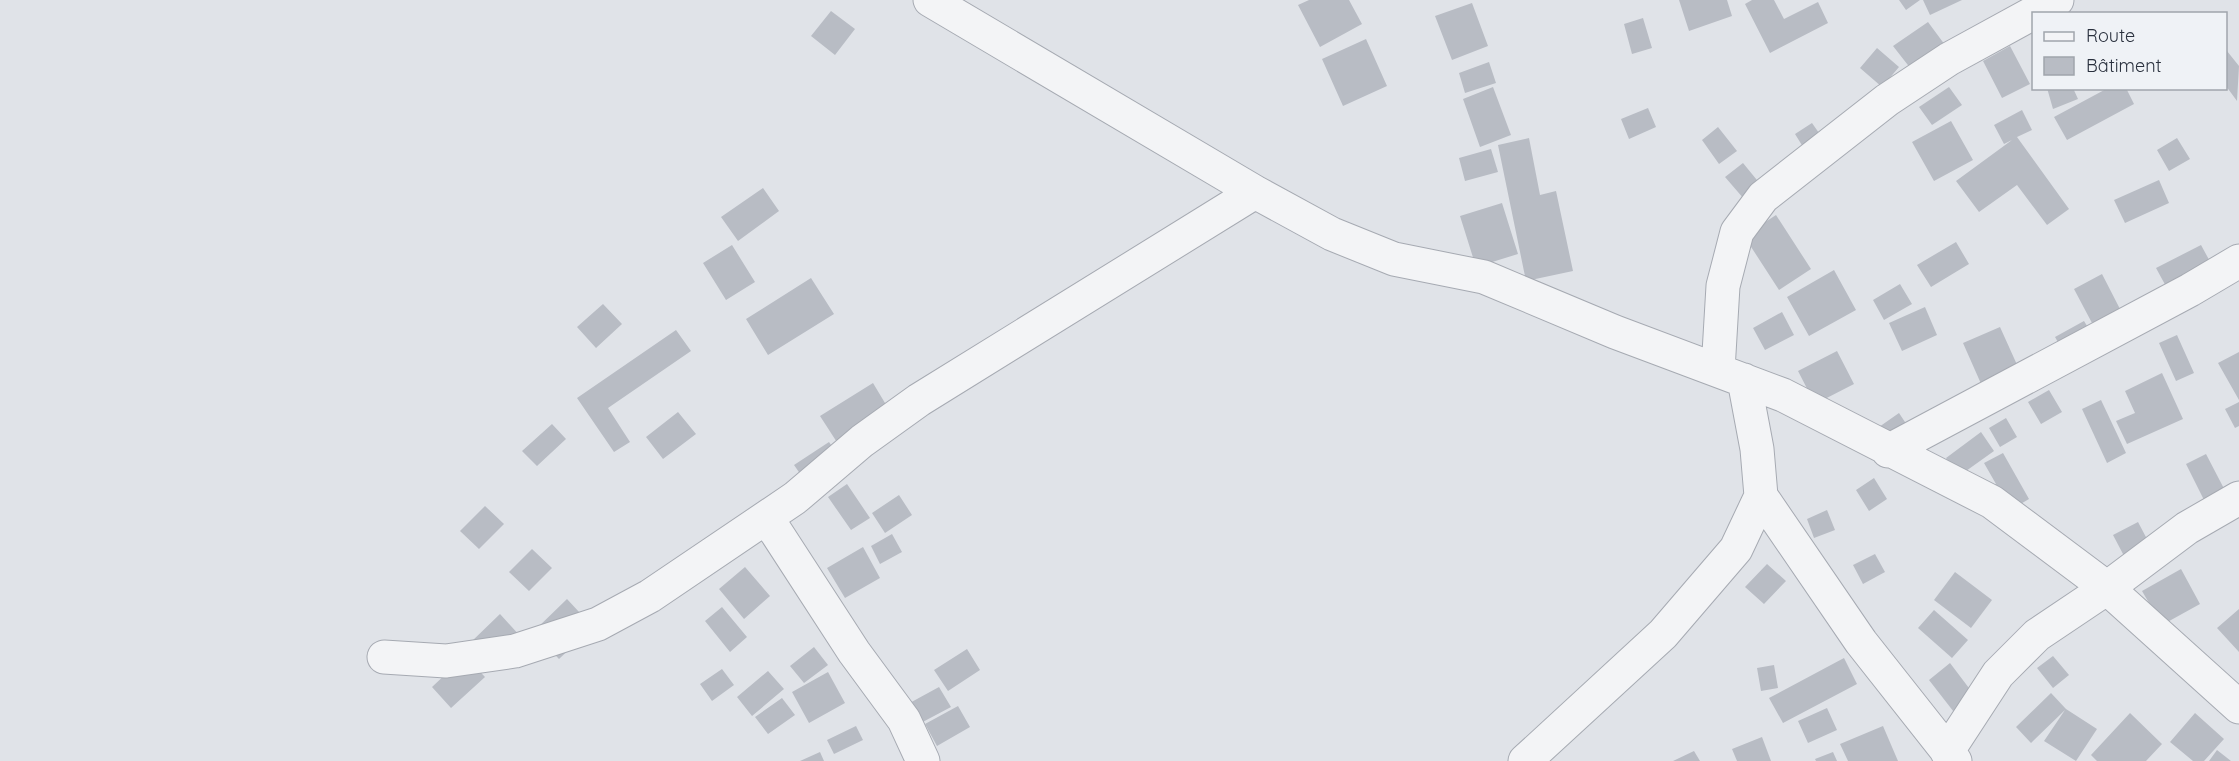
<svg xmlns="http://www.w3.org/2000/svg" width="2239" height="761" viewBox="0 0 2239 761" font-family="Quicksand,sans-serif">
	<rect width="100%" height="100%" fill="#e0e3e8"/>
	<path fill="#b8bcc4" d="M 1309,0 L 1349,0 L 1362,24 L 1320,47 L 1298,5 Z
		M 1679,0 L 1727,0 L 1732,16 L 1689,31 Z
		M 1752,0 L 1774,0 L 1784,19 L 1818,2 L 1828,23 L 1770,53 L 1745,4 Z
		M 1899,0 L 1920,0 L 1906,10 Z
		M 1923,0 L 1962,0 L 1930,15 Z
		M 1472,3 L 1488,46 L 1452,60 L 1435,16 Z
		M 831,11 L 855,29 L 835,55 L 811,36 Z
		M 1643,18 L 1652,48 L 1632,54 L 1624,24 Z
		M 1928,22 L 1945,45 L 1911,69 L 1893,46 Z
		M 1366,39 L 1387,86 L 1343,106 L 1322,59 Z
		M 2010,46 L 2030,84 L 2002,98 L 1983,61 Z
		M 1877,48 L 1899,67 L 1882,87 L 1860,68 Z
		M 2227,51 L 2239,66 L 2237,101 L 2226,86 Z
		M 1489,62 L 1496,83 L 1465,93 L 1459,73 Z
		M 1493,87 L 1511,135 L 1480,147 L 1463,99 Z
		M 1949,87 L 1962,105 L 1932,125 L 1919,107 Z
		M 2047,88 L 2073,88 L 2078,99 L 2053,109 Z
		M 2108,88 L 2126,88 L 2134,104 L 2067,140 L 2054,117 Z
		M 1648,108 L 1656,127 L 1629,139 L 1621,119 Z
		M 2022,110 L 2032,130 L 2017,137 L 2069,209 L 2047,225 L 2017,185 L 1979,212 L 1956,181 L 2012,140 L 2004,144 L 1994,125 Z
		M 1951,121 L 1973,160 L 1934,181 L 1912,142 Z
		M 1812,123 L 1826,143 L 1808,155 L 1795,134 Z
		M 1718,127 L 1737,151 L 1719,164 L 1702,140 Z
		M 1529,138 L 1540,195 L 1556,191 L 1573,271 L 1526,281 L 1498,145 Z
		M 2177,138 L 2190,159 L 2169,171 L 2157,150 Z
		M 1491,149 L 1498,172 L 1465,181 L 1459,158 Z
		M 1743,163 L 1761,185 L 1744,199 L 1725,177 Z
		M 2159,180 L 2169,203 L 2125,223 L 2114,200 Z
		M 763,188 L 779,211 L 738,241 L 721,217 Z
		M 1502,203 L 1518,254 L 1476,267 L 1460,216 Z
		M 1776,215 L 1811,269 L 1779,290 L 1744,236 Z
		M 1956,242 L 1969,264 L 1931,287 L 1917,265 Z
		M 732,245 L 755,282 L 726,300 L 703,263 Z
		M 2201,245 L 2219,278 L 2174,301 L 2156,268 Z
		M 1834,270 L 1856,310 L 1809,336 L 1787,297 Z
		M 2102,274 L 2120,309 L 2092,323 L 2074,289 Z
		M 811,278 L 834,314 L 768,355 L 746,319 Z
		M 1900,284 L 1912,304 L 1884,320 L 1873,300 Z
		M 603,304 L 622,324 L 596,348 L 577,327 Z
		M 1925,307 L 1937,335 L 1902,351 L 1889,323 Z
		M 1782,312 L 1794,335 L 1765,350 L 1753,328 Z
		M 2084,321 L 2095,339 L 2066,356 L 2055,337 Z
		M 2000,327 L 2023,378 L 1986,395 L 1963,343 Z
		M 676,330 L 691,351 L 608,408 L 630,442 L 614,452 L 577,398 Z
		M 2177,335 L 2194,373 L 2176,381 L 2159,343 Z
		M 1837,351 L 1854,384 L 1815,404 L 1798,371 Z
		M 2239,352 L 2239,400 L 2218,363 Z
		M 2162,373 L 2183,419 L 2127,444 L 2116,421 L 2135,413 L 2125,391 Z
		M 873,383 L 894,418 L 842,450 L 820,416 Z
		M 2049,390 L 2062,412 L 2041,424 L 2028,402 Z
		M 2101,400 L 2126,453 L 2107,463 L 2082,409 Z
		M 2239,402 L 2239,426 L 2235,428 L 2225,409 Z
		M 678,412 L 696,434 L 663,459 L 646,437 Z
		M 1899,413 L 1913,434 L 1869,434 Z
		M 2006,418 L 2017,437 L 2000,447 L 1989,428 Z
		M 552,424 L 566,439 L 537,466 L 522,451 Z
		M 1981,432 L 1994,451 L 1959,476 L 1946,458 Z
		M 829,442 L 844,464 L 810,488 L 794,465 Z
		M 2003,453 L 2029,499 L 1995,519 L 1980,493 L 1996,484 L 1984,463 Z
		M 2206,454 L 2232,504 L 2211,514 L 2186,464 Z
		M 1874,478 L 1887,499 L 1869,511 L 1856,490 Z
		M 847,484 L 870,518 L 851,530 L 828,497 Z
		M 899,495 L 912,515 L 885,533 L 872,513 Z
		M 485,506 L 504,524 L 479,549 L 460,531 Z
		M 1827,510 L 1835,530 L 1814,538 L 1807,519 Z
		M 2138,522 L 2157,558 L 2132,571 L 2113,535 Z
		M 892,534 L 902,552 L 880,564 L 871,546 Z
		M 863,547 L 880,578 L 845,598 L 827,568 Z
		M 532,549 L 552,568 L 529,591 L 509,572 Z
		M 1875,554 L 1885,572 L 1863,584 L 1853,565 Z
		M 1767,564 L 1786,581 L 1764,604 L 1745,587 Z
		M 745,567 L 770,596 L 744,619 L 719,589 Z
		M 2181,569 L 2200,604 L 2162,625 L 2142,591 Z
		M 1955,572 L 1992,600 L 1971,628 L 1934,600 Z
		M 567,599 L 593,627 L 559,659 L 533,632 Z
		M 722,607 L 747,637 L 730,652 L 705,621 Z
		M 2239,609 L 2239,652 L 2217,628 Z
		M 1934,610 L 1968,640 L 1952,658 L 1918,628 Z
		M 500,614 L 521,637 L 470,643 Z
		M 814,647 L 828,665 L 804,683 L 790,666 Z
		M 967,649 L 980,670 L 948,691 L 934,670 Z
		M 465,656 L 485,677 L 451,708 L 432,687 Z
		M 2053,656 L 2069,675 L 2053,688 L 2037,668 Z
		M 1844,658 L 1857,684 L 1783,723 L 1769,698 Z
		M 1950,663 L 1978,700 L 1957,716 L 1929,680 Z
		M 1774,665 L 1778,688 L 1761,691 L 1757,668 Z
		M 722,669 L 734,685 L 712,701 L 700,684 Z
		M 768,671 L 784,689 L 752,716 L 737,697 Z
		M 828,672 L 845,703 L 809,723 L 792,692 Z
		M 939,687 L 951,707 L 917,725 L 906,705 Z
		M 2051,693 L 2066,709 L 2097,729 L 2076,761 L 2044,741 L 2065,710 L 2031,743 L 2016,727 Z
		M 782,698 L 795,715 L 768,734 L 755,717 Z
		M 958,706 L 970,727 L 937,746 L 925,724 Z
		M 1827,708 L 1837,730 L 1808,743 L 1798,721 Z
		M 2130,713 L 2162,744 L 2146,761 L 2097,761 L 2091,755 Z
		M 2195,713 L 2224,739 L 2204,761 L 2193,761 L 2170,742 Z
		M 856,726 L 863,740 L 834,754 L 827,740 Z
		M 1883,726 L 1898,761 L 1848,761 L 1840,744 Z
		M 1762,737 L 1771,761 L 1737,761 L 1732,749 Z
		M 2217,750 L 2231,761 L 2209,761 Z
		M 1694,751 L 1700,761 L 1673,761 Z
		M 820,752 L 824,761 L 800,761 Z
		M 1833,752 L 1837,761 L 1816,761 L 1815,759 Z"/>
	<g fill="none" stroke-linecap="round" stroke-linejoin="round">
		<g stroke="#a6aab2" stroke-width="35">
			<path id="street" d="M 930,0 L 1255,192 L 1332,234 L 1394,259 L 1484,277 L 1615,332 L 1783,395 L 1992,502 L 2107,588 L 2239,707
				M 1718,370 L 1723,286 L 1737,232 L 1763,197 L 1887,100 L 1949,59 L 2057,0
				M 1744,380 L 1757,449 L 1761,496 L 1861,642 L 1955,761
				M 1888,451 L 2190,290 L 2239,261
				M 767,518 L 854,652 L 904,720 L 923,761
				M 384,657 L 446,661 L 515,651 L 598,624 L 650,596 L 795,498 L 862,441 L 919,400 L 1255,192
				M 1947,752 L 1998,674 L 2037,635 L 2107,588 L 2187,528 L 2239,498
				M 1525,761 L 1663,634 L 1736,549 L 1761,496"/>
		</g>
		<use href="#street" stroke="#f3f4f6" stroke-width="33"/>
	</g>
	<rect x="2032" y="12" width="195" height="78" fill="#eff2f6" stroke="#a0a5ac" stroke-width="1.5"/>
	<rect x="2044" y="32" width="30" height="9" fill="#f3f4f6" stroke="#a0a5ac" stroke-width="1.5"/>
	<text x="2086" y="42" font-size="18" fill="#2a313e">Route</text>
	<rect x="2044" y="57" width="30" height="18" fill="#b8bcc4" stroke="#a0a5ac" stroke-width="1.5"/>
	<text x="2086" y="72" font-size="18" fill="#2a313e">Bâtiment</text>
</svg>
